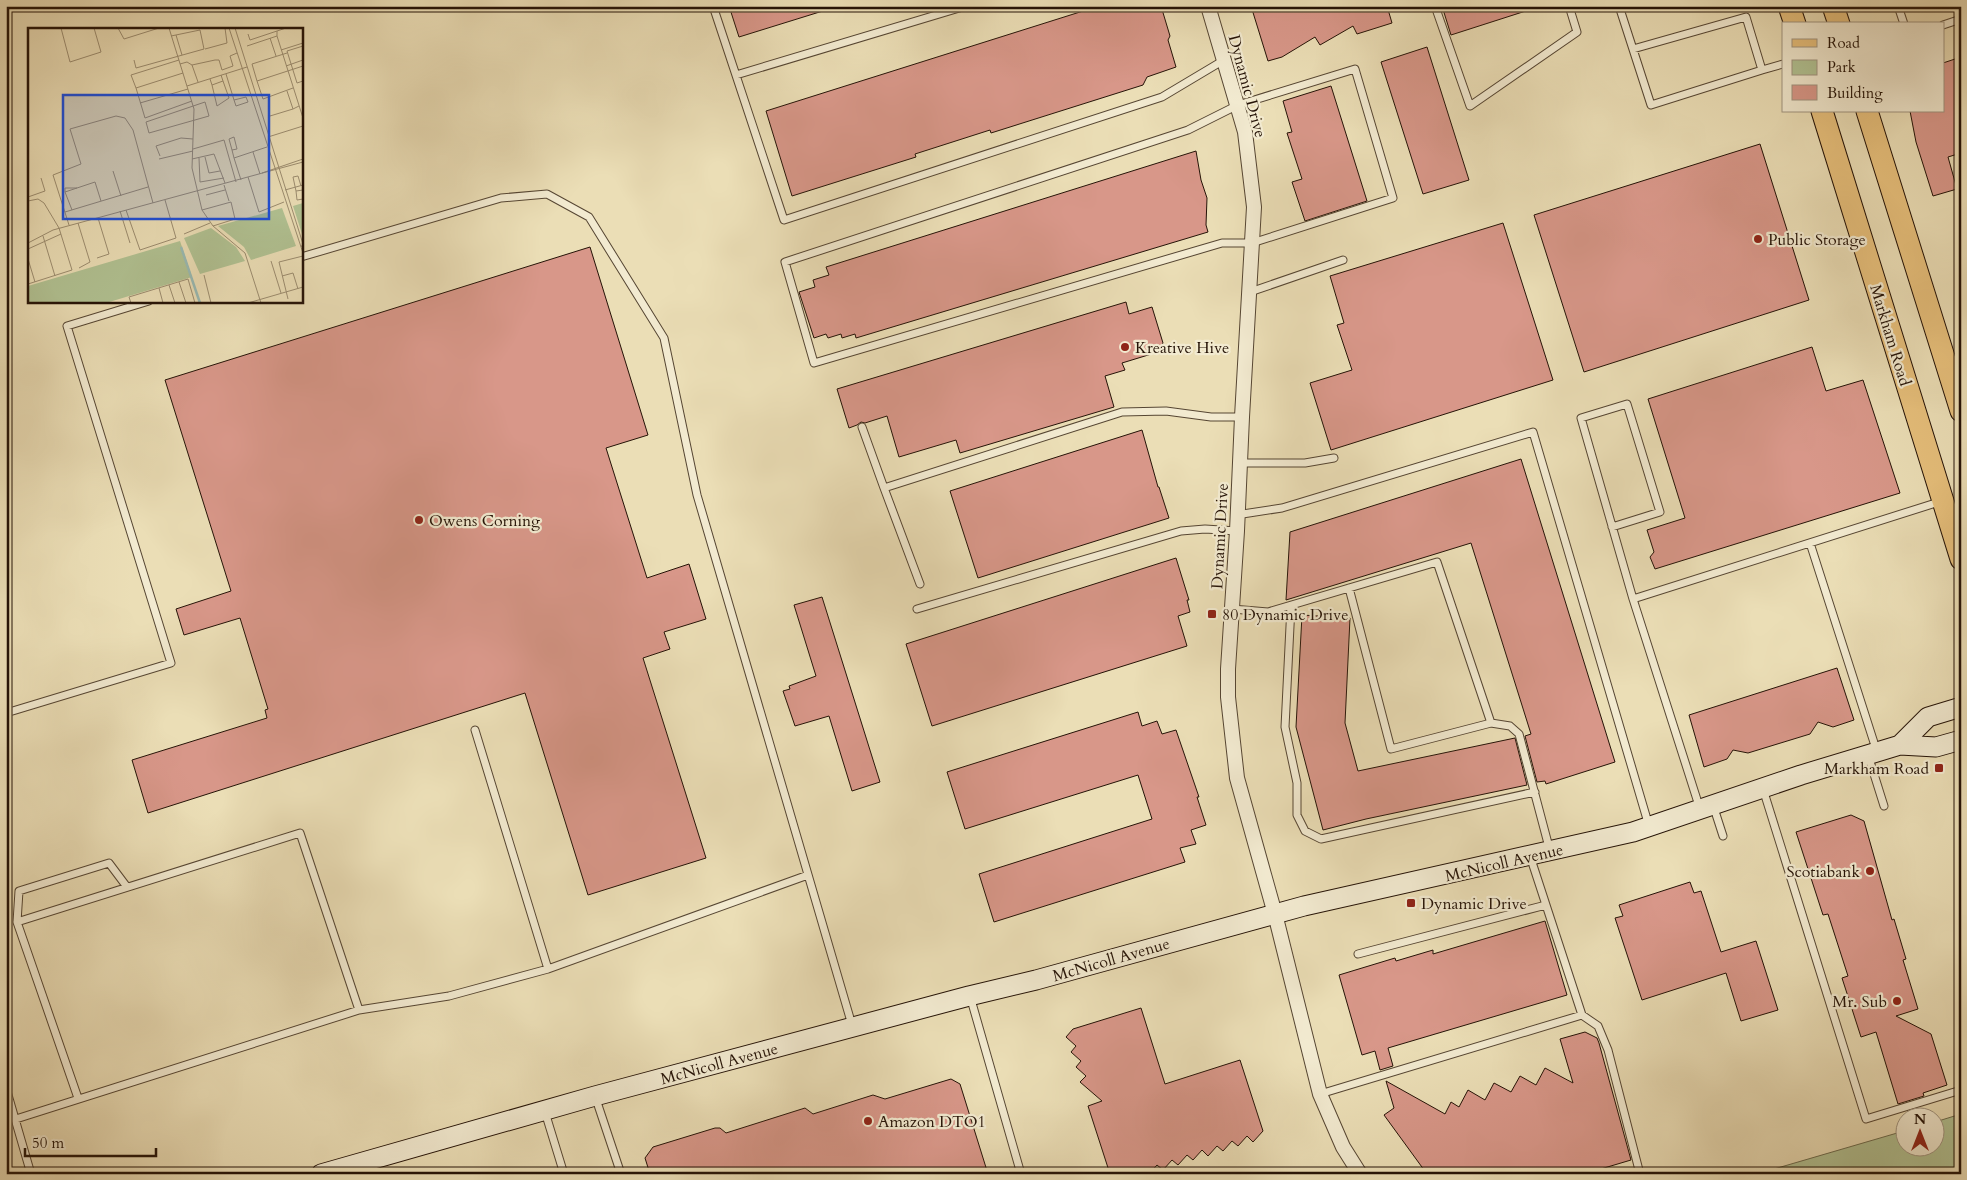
<svg xmlns="http://www.w3.org/2000/svg" width="1967" height="1180" viewBox="0 0 1967 1180" font-family="Cardo,serif">
	<rect width="100%" height="100%" fill="#ebdeb6"/>
	<filter id="stains"><feTurbulence type="fractalNoise" baseFrequency=".004" numOctaves="4"/><feColorMatrix values="0 0 0 0 .2 0 0 0 0 .09 0 0 0 0 .02 0 0 0 .5 -.17"/></filter>
	<radialGradient id="worn" r=".72"><stop offset=".6" stop-color="#630" stop-opacity="0"/><stop offset="1" stop-color="#630" stop-opacity=".3"/></radialGradient>
	<path fill="#b1c293" stroke="#6b6a4d" d="M 1961,1114 L 1961,1174 L 1757,1174 L 1904,1131 L 1904,1148 L 1934,1148 L 1935,1122 Z"/>
	<path fill="#d89789" stroke="#251307" d="M 729,6 L 825,6 L 826,10 L 739,37 Z
		M 1099,6 L 1161,6 L 1170,36 L 1168,40 L 1176,67 L 1147,77 L 1143,85 L 991,133 L 990,130 L 915,154 L 916,157 L 792,196 L 766,111 Z
		M 1251,6 L 1387,6 L 1392,23 L 1357,34 L 1353,26 L 1320,45 L 1315,37 L 1282,57 L 1268,61 Z
		M 1442,6 L 1532,6 L 1532,9 L 1451,35 Z
		M 1427,47 L 1469,180 L 1423,194 L 1381,62 Z
		M 1961,57 L 1961,153 L 1948,157 L 1957,189 L 1933,196 L 1916,142 L 1910,111 L 1943,111 L 1943,63 Z
		M 1331,86 L 1367,201 L 1305,221 L 1292,182 L 1302,179 L 1287,133 L 1292,132 L 1283,101 Z
		M 1760,144 L 1809,300 L 1584,372 L 1534,215 Z
		M 1196,151 L 1201,180 L 1207,198 L 1206,225 L 1208,232 L 856,338 L 855,334 L 842,338 L 841,334 L 828,338 L 826,334 L 814,338 L 799,292 L 815,287 L 813,280 L 829,275 L 826,267 Z
		M 1503,223 L 1553,380 L 1331,450 L 1310,383 L 1352,370 L 1337,325 L 1344,323 L 1330,276 Z
		M 590,247 L 648,435 L 606,448 L 647,578 L 689,564 L 706,619 L 664,632 L 670,649 L 643,658 L 706,858 L 588,895 L 525,693 L 148,813 L 132,760 L 267,718 L 265,710 L 268,709 L 240,618 L 184,635 L 176,609 L 231,591 L 165,380 Z
		M 1126,302 L 1129,314 L 1152,307 L 1163,343 L 1158,352 L 1122,363 L 1125,370 L 1105,376 L 1114,407 L 960,453 L 956,440 L 899,457 L 887,416 L 865,423 L 861,422 L 857,425 L 849,428 L 837,389 Z
		M 1812,347 L 1826,391 L 1863,380 L 1900,493 L 1655,569 L 1650,557 L 1654,552 L 1647,530 L 1685,518 L 1648,399 Z
		M 1142,430 L 1158,487 L 1159,487 L 1169,518 L 978,578 L 950,491 Z
		M 1521,459 L 1615,762 L 1546,784 L 1545,781 L 1537,782 L 1525,736 L 1531,734 L 1471,543 L 1286,600 L 1290,532 Z
		M 1176,558 L 1189,600 L 1187,600 L 1190,612 L 1178,616 L 1187,646 L 932,726 L 906,644 Z
		M 822,597 L 880,782 L 852,791 L 829,716 L 795,726 L 783,691 L 790,689 L 789,686 L 816,676 L 794,605 Z
		M 1302,615 L 1350,618 L 1345,723 L 1358,771 L 1515,738 L 1527,785 L 1366,819 L 1323,830 L 1296,727 Z
		M 1837,668 L 1854,720 L 1833,727 L 1818,722 L 1810,734 L 1748,753 L 1733,750 L 1727,759 L 1704,767 L 1689,715 Z
		M 1138,712 L 1142,726 L 1157,721 L 1162,734 L 1176,730 L 1199,797 L 1197,797 L 1206,825 L 1191,830 L 1196,844 L 1180,848 L 1185,862 L 994,922 L 979,874 L 1152,819 L 1138,775 L 965,829 L 947,772 Z
		M 1851,815 L 1864,821 L 1892,920 L 1894,919 L 1906,959 L 1903,960 L 1918,1009 L 1896,1016 L 1931,1034 L 1947,1085 L 1923,1093 L 1924,1096 L 1898,1104 L 1876,1032 L 1861,1037 L 1842,978 L 1848,976 L 1828,914 L 1823,915 L 1796,832 Z
		M 1690,882 L 1694,893 L 1701,891 L 1721,952 L 1756,941 L 1778,1010 L 1741,1021 L 1726,973 L 1642,1000 L 1615,918 L 1623,916 L 1619,905 Z
		M 1545,921 L 1567,995 L 1388,1048 L 1393,1066 L 1380,1070 L 1375,1051 L 1362,1055 L 1339,975 L 1395,958 L 1396,961 L 1433,950 L 1433,954 Z
		M 1141,1008 L 1165,1084 L 1240,1060 L 1263,1131 L 1253,1142 L 1247,1136 L 1238,1146 L 1232,1141 L 1223,1151 L 1217,1146 L 1208,1156 L 1202,1150 L 1193,1160 L 1187,1155 L 1178,1165 L 1172,1160 L 1163,1170 L 1157,1165 L 1149,1174 L 1110,1174 L 1088,1106 L 1102,1101 L 1080,1082 L 1086,1076 L 1076,1067 L 1081,1061 L 1071,1052 L 1076,1046 L 1066,1037 L 1073,1029 Z
		M 1585,1032 L 1597,1038 L 1599,1043 L 1631,1160 L 1584,1174 L 1427,1174 L 1384,1115 L 1394,1108 L 1386,1081 L 1445,1114 L 1451,1102 L 1459,1107 L 1468,1090 L 1485,1100 L 1494,1083 L 1511,1092 L 1520,1076 L 1536,1085 L 1545,1068 L 1573,1083 L 1560,1039 Z
		M 951,1079 L 960,1084 L 988,1174 L 650,1174 L 645,1158 L 653,1147 L 715,1128 L 720,1128 L 726,1133 L 805,1108 L 813,1114 L 873,1095 L 885,1099 Z"/>
	<g fill="none" stroke-linecap="round" stroke-linejoin="round">
		<g stroke="#564633" stroke-width="9">
			<path id="lane" d="M 713,6 L 784,220 L 1162,97 L 1224,60
				M 1435,6 L 1470,106 L 1577,32 L 1569,6
				M 1619,6 L 1651,105 L 1762,70 L 1746,17 L 1633,49
				M 1898,6 L 1904,24
				M 1943,25 L 1961,19
				M 1355,69 L 1393,198 L 1252,243 L 1222,243 L 814,363 L 785,262 L 1188,130 L 1238,105 Z
				M 1762,70 L 1783,64
				M 736,75 L 966,6
				M 301,257 L 501,198 L 547,194 L 589,217 L 664,338 L 697,495 L 852,1025
				M 1250,292 L 1343,260
				M 862,427 L 884,488
				M 1240,463 L 1305,463 L 1334,458
				M 1236,515 L 1282,508 L 1533,432 L 1649,826
				M 1612,527 L 1660,512 L 1627,404 L 1581,418 L 1633,599
				M 1810,543 L 1877,752
				M 920,584 L 884,488 L 1122,412 L 1166,411 L 1211,417 L 1242,417
				M 1349,588 L 1391,749 L 1491,723
				M 1291,606 L 1285,727 L 1297,783 L 1297,815 L 1305,831 L 1321,839 L 1535,792
				M 917,609 L 1181,531 L 1205,529 L 1237,531
				M 1232,609 L 1268,612 L 1437,562 L 1491,723 L 1510,726 L 1519,734 L 1550,851
				M 6,713 L 171,663 L 67,326 L 149,301
				M 475,730 L 548,969
				M 1868,755 L 1884,806
				M 1763,789 L 1866,1119 L 1961,1090
				M 1713,805 L 1723,836
				M 1700,809 L 1633,599 L 1942,501
				M 1530,856 L 1582,1015
				M 17,922 L 19,891 L 109,863 L 127,887
				M 1358,954 L 1546,905
				M 970,996 L 1021,1174
				M 6,1088 L 31,1174
				M 1320,1094 L 1582,1015 L 1598,1026 L 1608,1050 L 1640,1174
				M 595,1096 L 621,1174
				M 78,1098 L 17,922 L 300,833 L 359,1010
				M 545,1112 L 564,1174
				M 16,1119 L 359,1010 L 449,996 L 548,969 L 808,875"/>
		</g>
		<g stroke="#564633" stroke-width="16">
			<path id="street" d="M 1208,6 L 1245,132 L 1254,207 L 1242,417 L 1237,531 L 1228,669 L 1228,697 L 1237,778 L 1275,914 L 1320,1094 L 1343,1147 L 1360,1174"/>
		</g>
		<g stroke="#251307" stroke-width="21">
			<path id="secondary" d="M 1900,745 L 1928,717 L 1961,707
				M 321,1174 L 595,1096 L 969,996 L 1036,980 L 1304,906 L 1633,832 L 1801,775 L 1900,745 L 1936,747 L 1961,740"/>
		</g>
		<g stroke="#251307" stroke-width="23">
			<path id="primary" d="M 1789,6 L 1795,24
				M 1833,6 L 1839,24
				M 1822,111 L 1961,559
				M 1867,111 L 1961,411"/>
		</g>
		<use href="#lane" stroke="#f2ead0" stroke-width="7"/>
		<use href="#street" stroke="#f2ead0" stroke-width="14"/>
		<use href="#secondary" stroke="#f2ead0" stroke-width="19"/>
		<use href="#primary" stroke="#e6bf7b" stroke-width="21"/>
	</g>
	<g fill="#8f2418" stroke="#f2ead0" stroke-width="2">
		<circle cx="1758" cy="239" r="5"/>
		<circle cx="1125" cy="347" r="5"/>
		<circle cx="419" cy="520" r="5"/>
		<rect x="1207" y="609" width="10" height="10" rx="2.5"/>
		<rect x="1934" y="763" width="10" height="10" rx="2.5"/>
		<circle cx="1870" cy="871" r="5"/>
		<rect x="1406" y="898" width="10" height="10" rx="2.5"/>
		<circle cx="1897" cy="1001" r="5"/>
		<circle cx="868" cy="1121" r="5"/>
	</g>
	<g text-anchor="middle" stroke-width="4.5" stroke-linejoin="round" paint-order="stroke">
		<g font-size="16" fill="#251307" stroke="#f2ead0">
			<text transform="translate(1248 86) rotate(75)" y="6">Dynamic Drive</text>
			<text transform="translate(1891 335) rotate(73)" y="6">Markham Road</text>
			<text transform="translate(1219 536) rotate(-87)" y="6">Dynamic Drive</text>
			<text transform="translate(1504 862) rotate(-13)" y="6">McNicoll Avenue</text>
			<text transform="translate(1111 959) rotate(-16)" y="6">McNicoll Avenue</text>
			<text transform="translate(719 1063) rotate(-15)" y="6">McNicoll Avenue</text>
		</g>
		<g font-size="16" fill="#251307" stroke="#f2ead0" text-anchor="start">
			<text x="1768" y="245">Public Storage</text>
			<text x="1135" y="353">Kreative Hive</text>
			<text x="429" y="526">Owens Corning</text>
			<text x="1222" y="620">80 Dynamic Drive</text>
			<text x="1929" y="774" text-anchor="end">Markham Road</text>
			<text x="1860" y="877" text-anchor="end">Scotiabank</text>
			<text x="1421" y="909">Dynamic Drive</text>
			<text x="1887" y="1007" text-anchor="end">Mr. Sub</text>
			<text x="878" y="1127">Amazon DTO1</text>
		</g>
	</g>
	<g transform="translate(28 28)">
		<rect width="275" height="275" fill="#ebdeb6"/>
		<path d="M 275,175 L 275,209 L 265,178 ZM 254,180 L 268,218 L 223,232 L 216,219 L 190,198 ZM 183,200 L 208,219 L 217,233 L 172,246 L 156,210 ZM 152,213 L 164,249 L 78,275 L 0,275 L 0,258 Z" fill="#b1c293"/>
		<path fill="none" stroke="#99bbb5" stroke-width="2.5" d="M 153,219 L 172,275"/>
		<path fill="none" stroke="#9c8d70" stroke-width="1" d="M 33,0 L 42,34 L 73,24 L 66,0M 90,0 L 96,11 L 131,0M 141,0 L 166,81 L 164,140 L 174,182 L 185,198 L 217,225 L 233,275M 201,0 L 275,225M 207,0 L 275,216 L 273,219M 258,0 L 249,3 L 249,8 L 275,90M 220,6 L 222,12 L 249,3M 148,7 L 154,27M 242,10 L 248,28M 219,18 L 249,8M 275,18 L 259,23 L 269,55 L 275,53M 177,21 L 199,15 L 197,0M 253,22 L 275,15M 259,25 L 224,36 L 229,53 L 275,38M 106,32 L 108,40 L 176,21 L 172,2 L 143,8M 152,36 L 159,34 L 164,37 L 170,54M 164,37 L 187,32 L 191,32 L 194,42 L 205,38 L 202,28 L 209,25M 258,38 L 275,32M 155,45 L 108,60 L 117,90 L 164,73M 198,46 L 206,72 L 208,78 L 220,74 L 218,69 L 206,72M 182,51 L 184,57 L 195,53 L 193,47M 229,53 L 235,71 L 265,60M 184,57 L 189,78 L 201,70 L 195,53M 159,58 L 219,39M 108,60 L 103,47 L 151,32M 259,63 L 265,81 L 271,78M 177,74 L 181,88 L 121,105 L 118,94 ZM 112,75 L 160,61M 242,88 L 265,81M 240,109 L 275,98M 165,121 L 196,112 L 208,154M 204,122 L 209,121 L 206,109 L 201,111 L 204,122 L 206,130M 225,124 L 232,146M 132,128 L 128,118 L 153,110 L 165,111M 177,129 L 181,145 L 192,143M 171,130 L 172,154 L 196,150M 131,131 L 165,123M 164,131 L 186,126 L 197,155M 85,143 L 93,168M 234,145 L 275,131M 220,149 L 231,184 L 256,174M 213,152 L 206,130 L 239,119M 196,157 L 201,173M 273,158 L 270,148 L 265,149 L 268,163 L 275,162M 257,162 L 275,157M 268,163 L 269,172 L 275,171M 37,164 L 37,160 L 49,160M 178,167 L 197,162M 0,169 L 17,163 L 13,150M 0,173 L 10,171 L 16,175 L 31,200 L 44,242 L 0,256M 44,182 L 37,164 L 67,154 L 73,173M 98,182 L 112,222 L 148,210 L 137,172M 174,182 L 203,174 L 207,191 L 185,198M 92,183 L 102,215M 37,184 L 120,159M 50,195 L 62,234 L 51,240M 41,197 L 25,147 L 53,136 L 42,101 L 88,88 L 97,90 L 105,102 L 125,175M 156,206 L 182,195M 15,208 L 27,248M 0,215 L 25,202 L 275,134M 0,221 L 33,206M 69,230 L 81,226 L 70,190M 0,231 L 7,254M 243,233 L 253,265M 176,247 L 183,275M 254,248 L 265,245 L 270,261M 151,254 L 158,275M 141,257 L 147,275M 131,260 L 135,275M 260,271 L 251,234 L 275,228M 103,275 L 101,269 L 160,251 L 167,275M 220,275 L 275,259"/>
		<path fill="#1d4ed8" fill-opacity="0.15" stroke="#1d4ed8" stroke-width="2.5" d="M 35,67 L 241,67 L 241,191 L 35,191 Z"/>
		<rect width="275" height="275" fill="none" stroke="#251307" stroke-width="2.5"/>
	</g>
	<rect width="1967" height="1180" fill="none" stroke="#ebdeb6" stroke-width="25"/>
	<rect x="8" y="8" width="1952" height="1165" fill="none" stroke="#251307" stroke-width="2.5"/>
	<rect x="12" y="12" width="1942" height="1155" fill="none" stroke="#251307"/>
	<rect x="1782" y="22" width="162" height="90" fill="#f2ead0" stroke="#a09480"/>
	<rect x="1792" y="39" width="25" height="8" fill="#e6bf7b" stroke="#a09480"/>
	<text x="1827" y="48" font-size="15" fill="#251307">Road</text>
	<rect x="1792" y="60" width="25" height="15" fill="#b1c293" stroke="#a09480"/>
	<text x="1827" y="72" font-size="15" fill="#251307">Park</text>
	<rect x="1792" y="85" width="25" height="15" fill="#d89789" stroke="#a09480"/>
	<text x="1827" y="98" font-size="15" fill="#251307">Building</text>
	<g transform="translate(1920 1132)"><circle r="24" fill="#f2ead0" stroke="#a09480"/>
	<path d="M0-4L9 19L0 12L-9 19Z" fill="#8f2418"/>
	<text y="-8" font-size="14" font-weight="bold" text-anchor="middle" fill="#251307">N</text>
	</g>
	<path d="M25 1148v8h131v-8" fill="none" stroke="#251307" stroke-width="2.5"/>
	<text x="32" y="1148" font-size="15" fill="#251307" stroke="#f2ead0" stroke-width="4" paint-order="stroke">50 m</text>
	<rect width="100%" height="100%" filter="url(#stains)"/>
	<rect width="100%" height="100%" fill="url(#worn)"/>
</svg>
